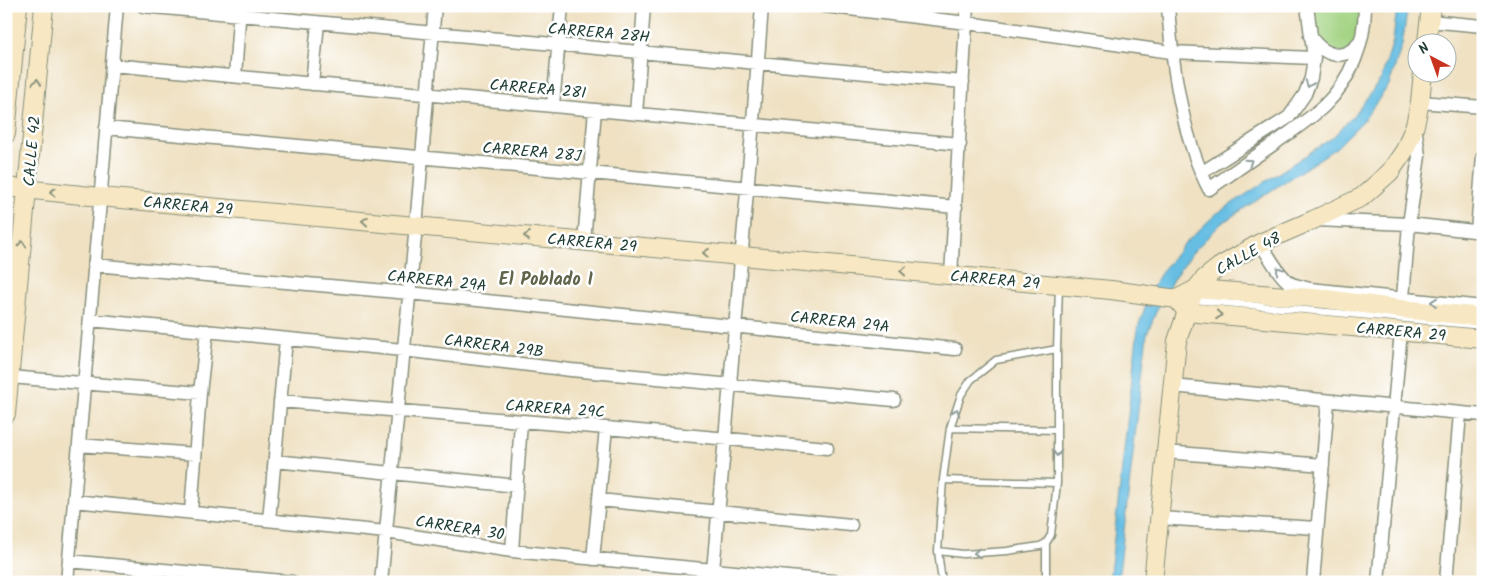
<svg xmlns="http://www.w3.org/2000/svg" width="1489" height="588" viewBox="0 0 1489 588" font-family="Kalam,sans-serif">
	<rect width="100%" height="100%" fill="#fff"/>
	<filter id="ink" filterUnits="userSpaceOnUse"><feTurbulence type="fractalNoise" baseFrequency=".02" numOctaves="2"/><feDisplacementMap in="SourceGraphic" scale="10" xChannelSelector="R" yChannelSelector="G"/><feConvolveMatrix kernelMatrix="1 2 1 2 8 2 1 2 1" color-interpolation-filters="sRGB"/></filter>
	<filter id="wash" filterUnits="userSpaceOnUse"><feTurbulence type="fractalNoise" baseFrequency=".0096" numOctaves="4" result="noise"/><feDisplacementMap in="SourceGraphic" scale="20" xChannelSelector="R" yChannelSelector="G"/><feGaussianBlur stdDeviation="1.12" result="paint"/><feColorMatrix in="noise" values="0 0 0 0 0 0 0 0 0 0 0 0 0 0 0 0 0 1.4 0 .05"/><feComposite in="paint" operator="in"/></filter>
	<g filter="url(#wash)">
		<rect width="100%" height="100%" fill="#efe1c2"/>
		<path fill="#a2d382" stroke="#60885b" d="M 1307,6 L 1365,6 L 1361,40 L 1345,54 L 1317,45 Z"/>
		<path fill="#66bee3" stroke="#427e8c" d="M 1397,6 L 1408,6 L 1402,45 L 1389,85 L 1363,121 L 1336,148 L 1222,223 L 1193,252 L 1173,279 L 1157,310 L 1147,334 L 1118,582 L 1109,582 L 1138,327 L 1152,288 L 1163,270 L 1184,244 L 1216,214 L 1332,138 L 1356,113 L 1381,79 L 1393,41 Z"/>
	</g>
	<g filter="url(#ink)">
		<g fill="none" stroke-linecap="round" stroke-linejoin="round">
			<g stroke="#878f7b" stroke-width="9">
				<path id="lane" d="M 1193,300 L 1483,326
					M 1057,349 L 996,360 L 971,380 L 961,395 L 950,428 L 943,480 L 938,551 L 963,554 L 1007,551 L 1040,546 L 1046,543 L 1051,535 L 1057,483 L 1057,349 L 1059,286
					M 950,428 L 1057,430
					M 943,480 L 1057,483
					M 938,551 L 942,582
					M 1046,582 L 1046,543"/>
			</g>
			<g stroke="#878f7b" stroke-width="15">
				<path id="street" d="M 143,6 L 963,82
					M 824,6 L 967,23 L 1171,52 L 1314,58
					M 1168,6 C 1172,65 1182,137 1209,189 C 1232,173 1255,157 1278,141 C 1293,130 1310,119 1324,106 C 1351,80 1365,43 1365,6
					M 1429,21 L 1483,26
					M 1310,36 C 1324,56 1343,63 1360,42
					M 112,65 L 960,144
					M 235,76 L 240,6
					M 312,84 L 318,23
					M 1420,102 L 1483,107
					M 553,105 L 562,6
					M 636,114 L 644,6
					M 106,128 L 956,207
					M 1201,173 L 1289,117 L 1305,94 L 1311,78 L 1314,58 L 1307,6
					M 1316,220 L 1409,224 L 1483,232
					M 1477,231 L 1483,156
					M 584,242 L 595,110
					M 1260,243 C 1268,254 1279,276 1290,283 C 1296,286 1303,287 1310,289 L 1483,307
					M 94,265 L 409,293 L 955,349
					M 951,275 L 967,6
					M 1403,298 L 1409,224 L 1419,156 L 1415,125
					M 90,320 L 403,350 L 571,370 L 894,400
					M 10,377 L 200,393
					M 1172,386 L 1483,415
					M 280,401 L 606,428 L 827,448
					M 79,445 L 195,454
					M 1166,452 L 1323,465
					M 275,461 L 517,486
					M 599,500 L 851,525
					M 74,501 L 386,532 L 512,551 L 842,582
					M 191,512 L 200,393 L 207,331
					M 1159,518 L 1317,528
					M 269,520 L 286,340
					M 512,551 L 521,422
					M 593,559 L 606,428
					M 69,561 L 292,582
					M 67,582 L 117,6
					M 381,582 L 416,226 L 435,6
					M 712,582 C 729,390 748,198 762,6
					M 1313,582 L 1328,401
					M 1378,582 L 1401,331
					M 1446,582 L 1460,413"/>
			</g>
			<g stroke="#878f7b" stroke-width="20">
				<path id="secondary" d="M 1427,42 L 1431,6
					M 6,134 L 18,6
					M 6,187 L 100,197 L 1111,290 L 1177,299 L 1196,289 L 1326,299 L 1401,309 L 1483,317
					M 1180,303 L 1187,312 L 1483,339
					M 6,414 L 44,6
					M 1153,582 L 1177,341 L 1191,299 L 1196,289 L 1205,278 L 1219,267 L 1260,243 L 1313,220 L 1362,197 L 1390,172 L 1405,150 L 1415,125 L 1420,102 L 1423,72"/>
			</g>
			<use href="#lane" stroke="#fff" stroke-width="6"/>
			<use href="#street" stroke="#fff" stroke-width="12"/>
			<use href="#secondary" stroke="#f7e8c3" stroke-width="18"/>
		</g>
		<defs><path id="oneway-chevron" d="M-2-3.5L2.5 0L-2 3.5" fill="none" stroke-width="1.6" stroke-linecap="round" stroke-linejoin="round" transform="scale(1.25)"/></defs>
		<g stroke="#8b927c">
			<use href="#oneway-chevron" transform="translate(37 82) rotate(-85)"/>
			<use href="#oneway-chevron" transform="translate(53 192) rotate(-173)"/>
			<use href="#oneway-chevron" transform="translate(365 221) rotate(-175)"/>
			<use href="#oneway-chevron" transform="translate(527 236) rotate(-175)"/>
			<use href="#oneway-chevron" transform="translate(22 244) rotate(-85)"/>
			<use href="#oneway-chevron" transform="translate(706 253) rotate(-175)"/>
			<use href="#oneway-chevron" transform="translate(903 271) rotate(-175)"/>
			<use href="#oneway-chevron" transform="translate(1219 315) rotate(5)"/>
		</g>
		<g stroke="#8f9e9a">
			<use href="#oneway-chevron" transform="translate(1309 84) rotate(109)"/>
			<use href="#oneway-chevron" transform="translate(1249 162) rotate(-35)"/>
			<use href="#oneway-chevron" transform="translate(1279 270) rotate(-126)"/>
			<use href="#oneway-chevron" transform="translate(1434 302) rotate(-174)"/>
			<use href="#oneway-chevron" transform="translate(956 412) rotate(-71)"/>
			<use href="#oneway-chevron" transform="translate(1057 453) rotate(91)"/>
			<use href="#oneway-chevron" transform="translate(977 553) rotate(176)"/>
		</g>
	</g>
	<g text-anchor="middle" stroke-width="5" stroke-linejoin="round" paint-order="stroke">
		<g font-size="16" fill="#1f3d34" stroke="#fff">
			<text transform="translate(599 32) rotate(5)" y="6">CARRERA 28H</text>
			<text transform="translate(538 88) rotate(5)" y="6">CARRERA 28I</text>
			<text transform="translate(31 151) rotate(-85)" y="6">CALLE 42</text>
			<text transform="translate(532 151) rotate(5)" y="6">CARRERA 28J</text>
			<text transform="translate(188 205) rotate(5)" y="6">CARRERA 29</text>
			<text transform="translate(592 242) rotate(5)" y="6">CARRERA 29</text>
			<text transform="translate(1248 253) rotate(-29)" y="6">CALLE 48</text>
			<text transform="translate(995 279) rotate(5)" y="6">CARRERA 29</text>
			<text transform="translate(437 280) rotate(6)" y="6">CARRERA 29A</text>
			<text transform="translate(840 321) rotate(6)" y="6">CARRERA 29A</text>
			<text transform="translate(1401 331) rotate(5)" y="6">CARRERA 29</text>
			<text transform="translate(494 345) rotate(7)" y="6">CARRERA 29B</text>
			<text transform="translate(555 408) rotate(4)" y="6">CARRERA 29C</text>
			<text transform="translate(460 527) rotate(9)" y="6">CARRERA 30</text>
		</g>
		<g font-size="18" font-weight="bold" fill="#5f644a" stroke="#fff">
			<text x="546" y="285">El Poblado I</text>
		</g>
	</g>
	<rect width="1489" height="588" fill="none" stroke="#fff" stroke-width="25"/>
	<g transform="translate(1432 58) rotate(319)"><circle r="24" fill="#ffffff" stroke="#a5b1ae"/>
	<path d="M0-4L9 19L0 12L-9 19Z" fill="#c8321e"/>
	<text y="-8" font-size="14" font-weight="bold" text-anchor="middle" fill="#1f3d34">N</text>
	</g>
</svg>
